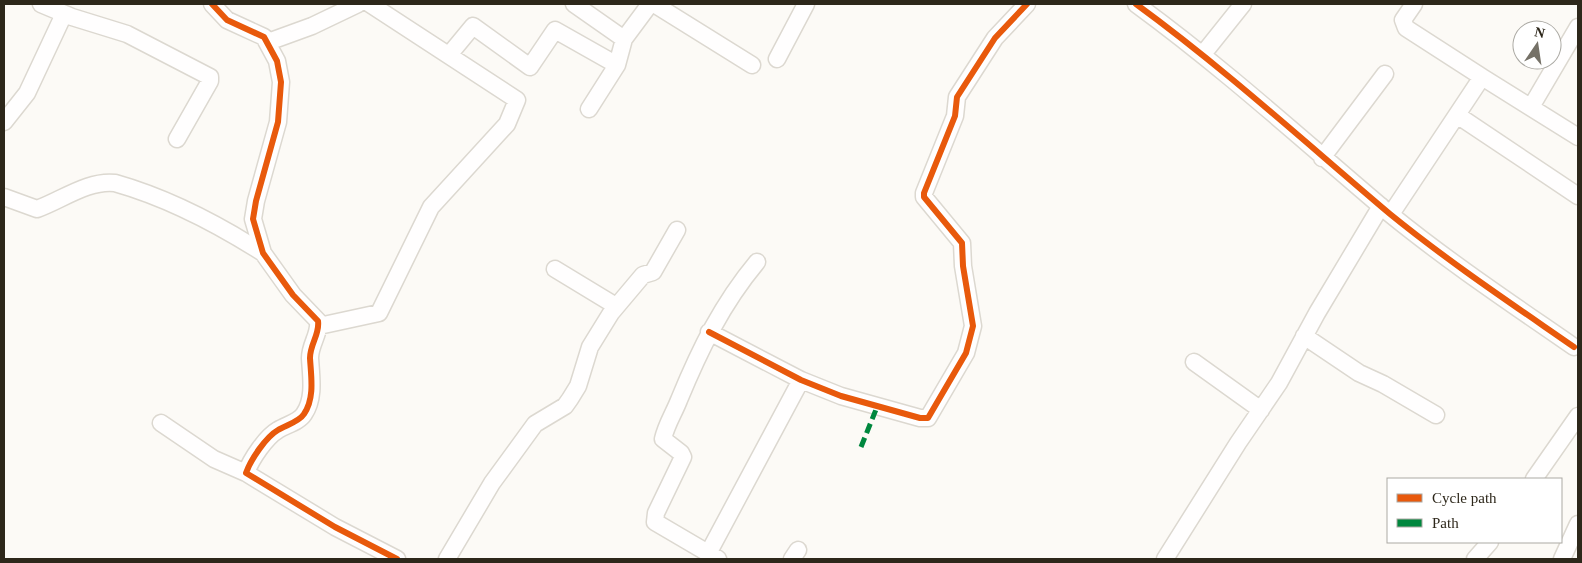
<svg xmlns="http://www.w3.org/2000/svg" width="1582" height="563" viewBox="0 0 1582 563" font-family="'Times New Roman',serif">
	<rect width="100%" height="100%" fill="#fcfaf6"/>
	<g fill="none" stroke-linecap="round" stroke-linejoin="round">
		<g stroke="#dcd8d0" stroke-width="19">
			<path id="minor" d="M 41,4 L 72,17 L 127,34 L 210,77 L 210,81 L 177,139
				M 212,4 L 227,20 L 264,37 L 277,61 L 281,82 L 278,122 L 256,201 L 253,219 L 263,253 L 293,295 L 318,321 C 320,334 310,344 310,358 C 311,376 315,398 304,414 C 299,422 286,425 278,430 C 266,437 251,459 246,473 L 335,527 L 397,559
				M 574,4 L 624,39 L 650,4
				M 654,4 L 752,65
				M 1136,4 C 1225,69 1306,143 1390,214 C 1449,262 1512,304 1574,347
				M 1414,4 L 1403,20 L 1406,28 L 1482,77
				M 268,42 L 312,26 L 358,4
				M 1203,54 L 1243,4
				M 449,55 L 473,26 L 530,67 L 555,30 L 617,65
				M 777,59 L 806,4
				M 1531,107 L 1578,27
				M 589,109 L 617,65 L 624,39
				M 1457,115 L 1578,196
				M 4,122 L 27,93 L 64,14
				M 1322,158 L 1385,74
				M 4,197 L 37,209 C 62,200 88,180 115,183 C 168,198 216,223 263,253
				M 1391,214 L 1482,77 L 1578,137
				M 555,269 L 616,306
				M 319,326 L 379,313 L 431,207 L 507,124 L 517,100 L 370,4
				M 709,332 L 801,380 L 841,396 L 920,418 L 928,418 L 966,353 L 973,326 L 963,266 L 962,243 L 924,197 L 924,193 L 955,116 L 957,97 L 995,38 L 1027,4
				M 1304,336 L 1359,373 L 1383,384 L 1436,415
				M 1194,362 L 1261,410
				M 161,423 L 214,459 L 246,473
				M 1534,479 L 1578,416
				M 712,556 L 710,550 L 801,380
				M 447,559 L 492,483 L 535,424 L 565,406 L 570,399 L 578,386 L 590,347 L 611,313 L 643,275 L 653,272 L 677,230
				M 718,559 L 655,522 L 656,513 L 683,457 L 681,453 L 663,439 C 666,425 674,413 679,400 C 700,349 722,304 757,262
				M 792,559 L 798,550
				M 1165,559 L 1238,443 L 1279,383 L 1317,313 L 1381,206
				M 1475,559 L 1490,542
				M 1562,559 L 1578,524"/>
		</g>
		<use href="#minor" stroke="#fffefe" stroke-width="16"/>
		<path stroke="#00873e" stroke-width="5" stroke-dasharray="10 5" stroke-linecap="butt" d="M 861,447 L 877,407"/>
		<g stroke="#fff" stroke-width="9">
			<path id="cycleway" d="M 212,4 L 227,20 L 264,37 L 277,61 L 281,82 L 278,122 L 256,201 L 253,219 L 263,253 L 293,295 L 318,321 C 320,334 310,344 310,358 C 311,376 315,398 304,414 C 299,422 286,425 278,430 C 266,437 251,459 246,473 L 335,527 L 397,559
				M 1136,4 C 1225,69 1306,143 1390,214 C 1449,262 1512,304 1574,347
				M 709,332 L 801,380 L 841,396 L 920,418 L 928,418 L 966,353 L 973,326 L 963,266 L 962,243 L 924,197 L 924,193 L 955,116 L 957,97 L 995,38 L 1027,4"/>
		</g>
		<use href="#cycleway" stroke="#e8590c" stroke-width="6"/>
	</g>
	<rect width="1582" height="563" fill="none" stroke="#2d271a" stroke-width="10"/>
	<rect x="1387" y="478" width="175" height="65" fill="#ffffff" stroke="#aba9a3"/>
	<rect x="1397" y="494" width="25" height="8" fill="#e8590c" stroke="#aba9a3"/>
	<text x="1432" y="503" font-size="15" fill="#2d271a">Cycle path</text>
	<rect x="1397" y="519" width="25" height="8" fill="#00873e" stroke="#aba9a3"/>
	<text x="1432" y="528" font-size="15" fill="#2d271a">Path</text>
	<g transform="translate(1537 45) rotate(13)"><circle r="24" fill="#ffffff" stroke="#aba9a3"/>
	<path d="M0-4L9 19L0 12L-9 19Z" fill="#757167"/>
	<text y="-8" font-size="14" font-weight="bold" text-anchor="middle" fill="#2d271a">N</text>
	</g>
</svg>
